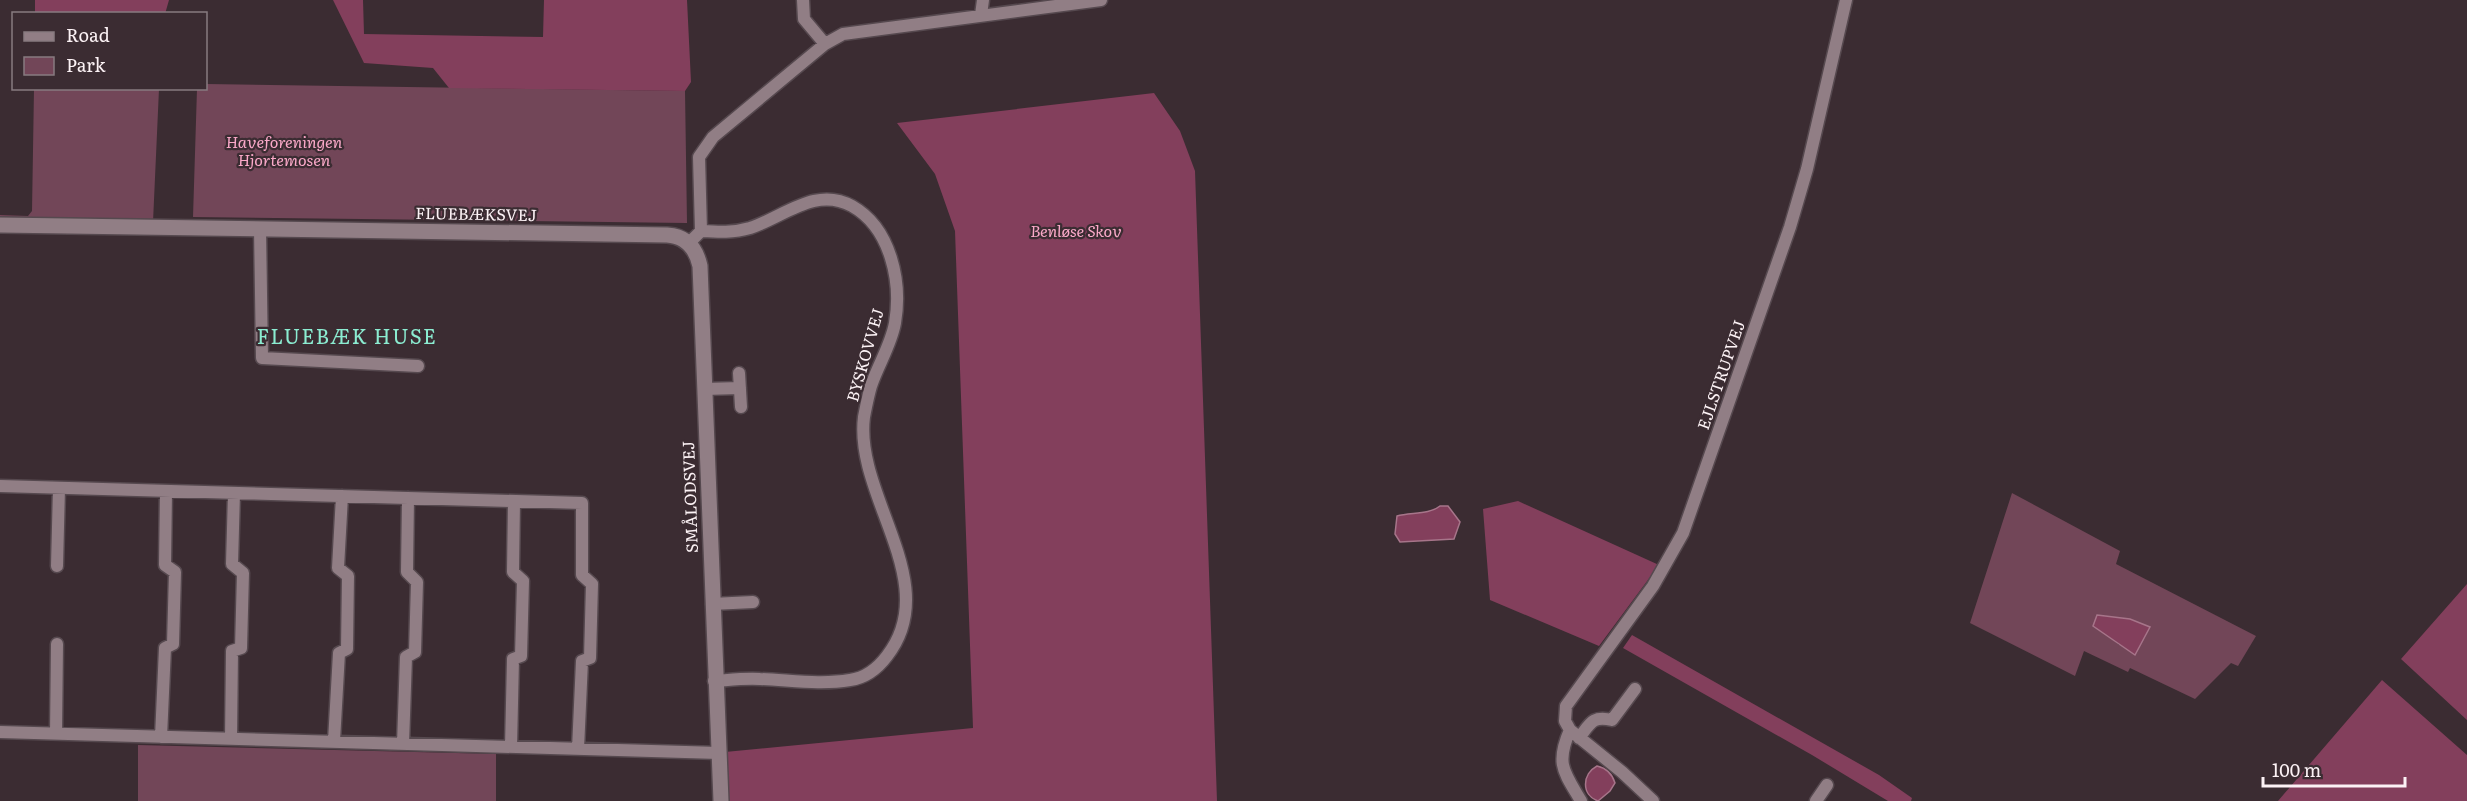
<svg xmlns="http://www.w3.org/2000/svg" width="2467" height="801" viewBox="0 0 2467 801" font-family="Literata,serif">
	<rect width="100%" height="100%" fill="#3b2c32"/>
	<path fill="#724658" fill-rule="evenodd" d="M 206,84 L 685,91 L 687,223 L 193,217 L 197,89 L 206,88 Z
		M 34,89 L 159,89 L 153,222 L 0,219 L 0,215 L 28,216 L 32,211 Z
		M 2012,493 L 2120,551 L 2116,564 L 2256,636 L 2238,666 L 2231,663 L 2195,699 L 2130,668 L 2128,672 L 2084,651 L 2075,676 L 1970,623 ZM 2097,616 L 2130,619 L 2149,627 L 2119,645 L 2107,635 Z
		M 138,745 L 496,754 L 496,801 L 138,801 Z"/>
	<path fill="#833f5c" d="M 35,0 L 169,0 L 165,14 L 35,13 Z
		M 333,0 L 363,0 L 364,34 L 543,37 L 544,0 L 687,0 L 691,82 L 685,91 L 449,88 L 433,68 L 364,63 Z
		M 1154,93 L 1180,131 L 1195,171 L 1217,801 L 728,801 L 725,752 L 973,728 L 955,231 L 935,174 L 897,123 Z
		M 1518,501 L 1659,565 L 1599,646 L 1490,600 L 1483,509 Z
		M 2467,584 L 2467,720 L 2401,659 Z
		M 1632,635 L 1879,775 L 1912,798 L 1911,801 L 1888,801 L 1812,755 L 1623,648 Z
		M 2382,680 L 2467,755 L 2467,801 L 2278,801 Z"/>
	<path fill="#833f5c" stroke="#a7758a" stroke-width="1.5" d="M 1440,506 L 1448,506 L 1460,522 L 1454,539 L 1400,542 L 1395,534 L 1397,516 C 1410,512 1429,515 1440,506 Z
		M 2097,615 L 2130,619 L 2150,627 L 2135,655 L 2093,626 Z
		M 1597,766 C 1606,768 1612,773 1615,783 L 1610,791 L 1598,801 C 1581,795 1582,774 1597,766 Z"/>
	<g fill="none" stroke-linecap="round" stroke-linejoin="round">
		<g stroke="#56494f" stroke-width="15">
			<path id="minor" d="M 803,0 L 804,19 L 825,44
				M 981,15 L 983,0
				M 260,229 L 262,358 L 418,366
				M 701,231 L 699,157 L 713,137 L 825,44 L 843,34 L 1101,0
				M 689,243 L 701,231 C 718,232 733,233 750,228 C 784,217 815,186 852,206 C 891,228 902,282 895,323 C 891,345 878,365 871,386 C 868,396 866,407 864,417 C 854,496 944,583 887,656 C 878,668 865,678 850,680 C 820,685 790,680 760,679 C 745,678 729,680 714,681
				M 739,373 L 741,407
				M 704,389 L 740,388
				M 0,486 L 582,503 L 582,575 L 592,584 L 590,658 L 582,661 L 578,749
				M 57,566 L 59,488
				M 712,604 L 753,602
				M 1570,730 L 1565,721 L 1566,706 L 1653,586 L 1683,533 L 1790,227 L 1807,169 L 1846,0
				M 0,732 L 719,753
				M 56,734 L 57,644
				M 161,737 L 165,648 L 173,644 L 175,572 L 165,565 L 166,491
				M 1579,738 C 1590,724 1592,715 1612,720 L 1635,689
				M 231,739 L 232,651 L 241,648 L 243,573 L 232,564 L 234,493
				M 334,741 L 339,653 L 347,649 L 348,576 L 338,568 L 342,496
				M 403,744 L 406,657 L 415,652 L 417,582 L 407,572 L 408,498
				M 511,747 L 513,659 L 521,656 L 523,581 L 513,572 L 514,501
				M 1581,801 C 1564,772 1555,764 1570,730 L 1622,772 L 1653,801
				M 1816,801 L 1827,785"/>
		</g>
		<g stroke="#56494f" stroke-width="18">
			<path id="tertiary" d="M 0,225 L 667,235 C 686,236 696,248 700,266 L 721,801"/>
		</g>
		<use href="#minor" stroke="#917e85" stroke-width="12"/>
		<use href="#tertiary" stroke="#917e85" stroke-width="15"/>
	</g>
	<g text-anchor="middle" stroke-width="4.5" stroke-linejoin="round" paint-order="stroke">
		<g font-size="16" font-style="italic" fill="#fba9c9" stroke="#3b2c32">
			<text x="284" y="148">Haveforeningen<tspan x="284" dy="18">Hjortemosen</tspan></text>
			<text x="1076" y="237">Benløse Skov</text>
		</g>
		<g font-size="16" fill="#fcf2f5" stroke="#3b2c32">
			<text transform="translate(476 214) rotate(1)" y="6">FLUEBÆKSVEJ</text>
			<text transform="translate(865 355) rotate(-74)" y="6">BYSKOVVEJ</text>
			<text transform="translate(1721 375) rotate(-71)" y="6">EJLSTRUPVEJ</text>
			<text transform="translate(690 497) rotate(-92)" y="6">SMÅLODSVEJ</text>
		</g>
		<g font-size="20" letter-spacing="1.5" fill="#8becd1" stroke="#3b2c32">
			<text x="347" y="344">FLUEBÆK HUSE</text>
		</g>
	</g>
	<rect x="12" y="12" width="195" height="78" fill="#3b2c32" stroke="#887b80" stroke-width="1.5"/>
	<rect x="24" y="32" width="30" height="9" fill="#917e85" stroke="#887b80" stroke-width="1.5"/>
	<text x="66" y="42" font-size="18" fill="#fcf2f5">Road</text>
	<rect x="24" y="57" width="30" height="18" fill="#724658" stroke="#887b80" stroke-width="1.5"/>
	<text x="66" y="72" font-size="18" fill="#fcf2f5">Park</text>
	<path d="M2263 777v9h142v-9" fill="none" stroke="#fcf2f5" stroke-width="3"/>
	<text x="2272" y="777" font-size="18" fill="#fcf2f5" stroke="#3b2c32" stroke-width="4.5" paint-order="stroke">100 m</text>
</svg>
